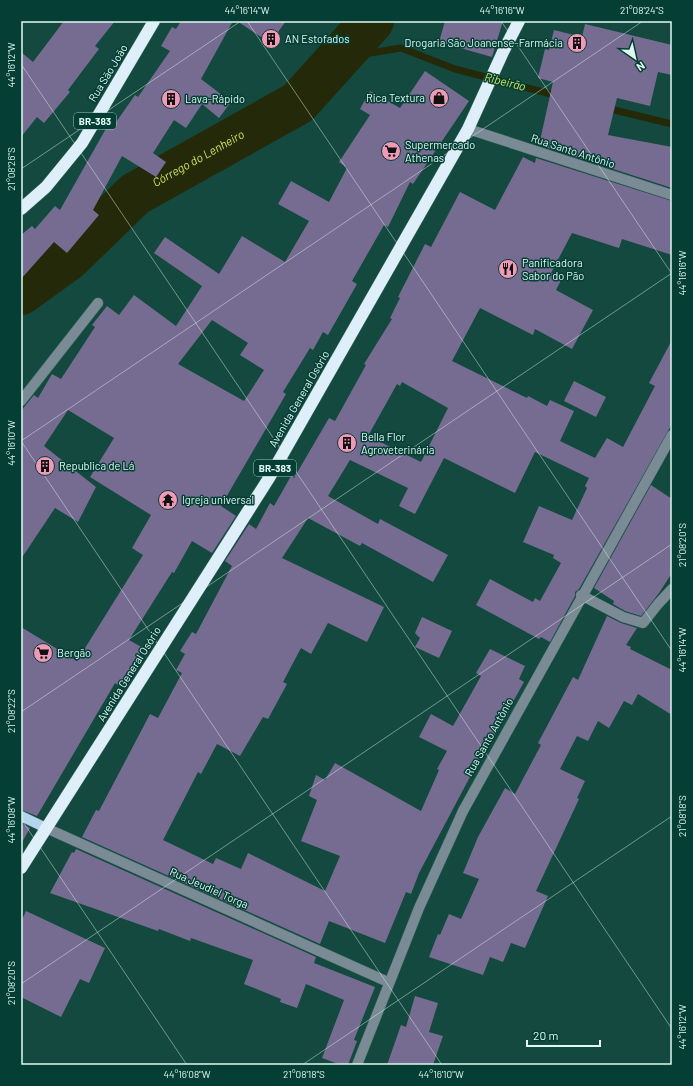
<svg xmlns="http://www.w3.org/2000/svg" width="693" height="1086" viewBox="0 0 693 1086" font-family="Barlow,sans-serif">
	<rect width="100%" height="100%" fill="#14493f"/>
	<g fill="none" stroke-linecap="round" stroke-linejoin="round">
		<path stroke="#242a09" stroke-width="7" d="M 339,58 L 401,48 L 455,69 L 559,96
			M 606,108 L 672,124"/>
		<path stroke="#242a09" stroke-width="44" id="s1" d="M 21,293 L 68,259 L 135,194 L 298,103 L 372,21"/>
	</g>
	<path fill="#766c91" fill-rule="evenodd" d="M 64,21 L 115,21 L 95,46 L 99,49 L 68,90 L 70,92 L 44,123 L 37,117 L 21,137 L 21,52 L 33,62 Z
		M 181,21 L 233,21 L 201,79 L 231,102 L 219,118 L 202,104 L 186,128 L 174,120 L 153,153 L 166,162 L 156,177 L 122,156 L 93,210 L 99,215 L 67,253 L 54,242 L 21,279 L 21,235 L 32,226 L 35,229 L 55,206 L 60,210 L 108,125 L 112,128 L 135,95 L 138,97 L 170,51 L 161,46 L 172,27 L 176,29 Z
		M 237,21 L 286,21 L 270,43 Z
		M 445,21 L 503,21 L 492,57 L 439,42 Z
		M 585,24 L 672,45 L 672,75 L 658,72 L 650,106 L 617,98 L 608,135 L 672,147 L 672,188 L 539,145 L 553,82 L 538,78 L 545,49 L 549,50 L 554,30 L 582,37 Z
		M 425,71 L 469,101 L 413,184 L 410,182 L 388,227 L 384,225 L 352,281 L 357,284 L 328,335 L 323,332 L 313,350 L 310,348 L 283,392 L 286,394 L 221,506 L 236,516 L 212,553 L 192,541 L 174,573 L 172,572 L 129,640 L 143,648 L 120,686 L 115,683 L 37,816 L 21,810 L 21,627 L 77,661 L 143,555 L 132,548 L 151,515 L 90,477 L 114,438 L 68,410 L 44,446 L 96,487 L 78,522 L 55,508 L 21,559 L 21,411 L 34,395 L 38,398 L 52,374 L 61,379 L 95,327 L 92,325 L 107,306 L 119,315 L 134,295 L 176,326 L 202,286 L 154,253 L 165,237 L 219,274 L 242,236 L 285,262 L 309,221 L 278,204 L 291,181 L 329,202 L 347,168 L 339,162 L 370,115 L 360,109 L 370,91 L 400,108 ZM 212,320 L 248,343 L 240,355 L 264,370 L 244,401 L 178,364 Z
		M 523,157 L 535,163 L 536,158 L 672,201 L 672,255 L 622,239 L 619,248 L 572,233 L 551,273 L 562,278 L 556,290 L 593,310 L 572,349 L 535,329 L 533,335 L 480,308 L 452,361 L 527,398 L 528,396 L 547,406 L 550,400 L 574,411 L 560,441 L 595,458 L 607,438 L 623,447 L 655,386 L 649,383 L 672,340 L 672,424 L 579,589 L 575,592 L 575,596 L 550,642 L 541,637 L 539,639 L 476,605 L 490,579 L 533,602 L 535,598 L 540,601 L 561,563 L 553,558 L 554,555 L 523,542 L 539,506 L 572,520 L 587,488 L 585,486 L 589,478 L 535,452 L 515,493 L 444,458 L 415,514 L 399,506 L 408,488 L 350,460 L 328,496 L 378,524 L 380,519 L 448,555 L 433,582 L 362,543 L 360,546 L 308,518 L 282,558 L 384,607 L 367,642 L 328,623 L 311,654 L 301,648 L 283,682 L 287,684 L 268,719 L 263,717 L 240,756 L 217,744 L 201,774 L 198,772 L 163,840 L 213,864 L 216,858 L 241,869 L 248,853 L 325,891 L 340,856 L 301,841 L 317,800 L 309,796 L 316,775 L 325,780 L 335,763 L 421,811 L 439,770 L 437,769 L 447,751 L 419,737 L 431,714 L 453,726 L 481,676 L 476,673 L 490,649 L 525,666 L 519,679 L 524,682 L 509,709 L 510,710 L 490,743 L 488,743 L 419,873 L 411,894 L 406,892 L 385,943 L 329,921 L 320,944 L 82,837 L 96,810 L 99,811 L 150,714 L 158,718 L 182,673 L 176,670 L 185,654 L 180,651 L 192,632 L 196,634 L 232,566 L 225,561 L 249,524 L 256,529 L 270,503 L 274,506 L 291,476 L 294,478 L 329,418 L 335,421 L 366,365 L 364,364 L 392,319 L 390,318 L 400,298 L 398,297 L 425,244 L 431,247 L 460,192 L 495,210 ZM 402,382 L 448,408 L 421,462 L 368,436 L 397,384 L 400,386 Z
		M 574,381 L 606,397 L 596,417 L 564,401 Z
		M 651,485 L 672,499 L 672,573 L 659,593 L 641,616 L 625,611 L 613,604 L 614,601 L 594,588 Z
		M 607,616 L 621,623 L 637,628 L 626,645 L 631,647 L 630,649 L 672,670 L 672,715 L 638,694 L 632,705 L 624,701 L 609,728 L 598,721 L 588,741 L 577,736 L 560,769 L 585,781 L 577,798 L 579,799 L 536,891 L 548,896 L 525,948 L 511,943 L 503,962 L 490,957 L 483,975 L 429,957 L 438,934 L 440,935 L 449,914 L 461,919 L 479,879 L 463,873 L 478,837 L 505,788 L 515,794 L 541,745 L 538,743 L 573,677 L 578,680 Z
		M 422,617 L 452,631 L 439,658 L 415,647 L 420,638 L 415,633 Z
		M 21,823 L 30,828 L 21,844 Z
		M 76,849 L 316,957 L 314,963 L 375,987 L 354,1040 L 357,1041 L 348,1065 L 341,1065 L 322,1058 L 344,1000 L 306,984 L 297,1008 L 280,1002 L 281,999 L 244,984 L 253,960 L 191,938 L 190,941 L 159,929 L 158,931 L 50,893 L 72,852 L 74,853 Z
		M 26,911 L 105,948 L 89,983 L 80,979 L 61,1017 L 21,997 L 21,922 Z
		M 415,996 L 438,1003 L 429,1032 L 443,1036 L 433,1065 L 387,1065 L 401,1025 L 406,1027 Z"/>
	<g fill="none" stroke-linecap="round" stroke-linejoin="round">
		<g stroke="#39695f" stroke-width="11">
			<path id="minor" d="M 468,129 L 672,195
				M 21,401 L 98,303
				M 581,595 L 623,617 L 643,623 L 658,604 L 672,589
				M 46,828 L 388,982
				M 357,1065 L 419,908 L 463,811 L 672,435"/>
		</g>
		<g stroke="#39695f" stroke-width="11">
			<path id="major" d="M 21,816 L 46,828"/>
		</g>
		<g stroke="#39695f" stroke-width="13">
			<path id="highway" d="M 21,209 L 46,187 L 82,143 L 154,21
				M 21,868 L 269,478 L 468,129 L 503,52 L 519,21"/>
		</g>
		<use href="#minor" stroke="#7a8b96" stroke-width="10"/>
		<use href="#major" stroke="#b3d5ed" stroke-width="10"/>
		<use href="#highway" stroke="#dfeffa" stroke-width="12"/>
	</g>
	<path fill="none" stroke="#dff9f2" stroke-width="1" stroke-opacity="0.45" d="M 247,21 L 672,651M 501,21 L 672,274M 21,64 L 672,1029M 21,169 L 241,21M 21,441 L 442,1065M 21,441 L 643,21M 21,712 L 672,273M 21,819 L 187,1065M 21,984 L 672,544M 302,1065 L 672,816"/>
	<defs>
		<g id="building-disc" transform="scale(1)"><circle r="9.5" fill="#f09ab7" stroke="#053e35"/><path d="M-4-6H4V6H1V3H-1V6H-4ZM-2.5-4.3h1.7v1.8h-1.7ZM.8-4.3h1.7v1.8H.8ZM-2.5-1h1.7V.8h-1.7ZM.8-1h1.7V.8H.8Z" fill="#111"/></g>
		<g id="shop-disc" transform="scale(1)"><circle r="9.5" fill="#f09ab7" stroke="#053e35"/><path d="M-5-2.5h2.3a2.7 3.5 0 0 1 5.4 0H5L5.5 6h-11ZM-1.5-2.5h3a1.5 2.3 0 0 0-3 0Z" fill="#111"/></g>
		<g id="supermarket-disc" transform="scale(1)"><circle r="9.5" fill="#f09ab7" stroke="#053e35"/><path d="M-6-5.5h2.5l.6 2H6L4.5 2H-2.5L-4.4-4H-6ZM-1.5 3.2a1.3 1.3 0 1 0 .1 0ZM3 3.2a1.3 1.3 0 1 0 .1 0Z" fill="#111"/></g>
		<g id="restaurant-disc" transform="scale(1)"><circle r="9.5" fill="#f09ab7" stroke="#053e35"/><path d="M-5-6h1v4h1v-4h1v4h1v-4h1v5L-1.5 .5V6h-2V.5L-5-1ZM5-6V6H3V1.5H1.5Q1.5-4 5-6Z" fill="#111"/></g>
		<g id="temple-disc" transform="scale(1)"><circle r="9.5" fill="#f09ab7" stroke="#053e35"/><path d="M0-6L5-2H3V0L6.5 2.5H4V6H1.5V3h-3V6H-4V2.5H-6.5L-3 0V-2H-5Z" fill="#111"/></g>
	</defs>
	<g fill-rule="evenodd">
		<use href="#building-disc" x="271" y="39"/>
		<use href="#building-disc" x="577" y="43"/>
		<use href="#shop-disc" x="439" y="98"/>
		<use href="#building-disc" x="171" y="99"/>
		<use href="#supermarket-disc" x="391" y="151"/>
		<use href="#restaurant-disc" x="508" y="269"/>
		<use href="#building-disc" x="347" y="443"/>
		<use href="#building-disc" x="45" y="466"/>
		<use href="#temple-disc" x="168" y="500"/>
		<use href="#supermarket-disc" x="43" y="653"/>
	</g>
	<g text-anchor="middle" stroke-width="3" stroke-linejoin="round" paint-order="stroke">
		<g fill="#053e35" stroke="#9ec1b9" stroke-width="1">
			<rect x="74" y="113" width="42" height="16" rx="3"/>
			<rect x="254" y="460" width="42" height="16" rx="3"/>
		</g>
		<g font-size="10" font-weight="bold" fill="#dff9f2">
			<text x="95" y="125">BR-383</text>
			<text x="275" y="472">BR-383</text>
		</g>
		<g font-size="11" fill="#dff9f2" stroke="#053e35" text-anchor="start">
			<text x="285" y="43">AN Estofados</text>
			<text x="563" y="47" text-anchor="end">Drogaria São Joanense-Farmácia</text>
			<text x="425" y="102" text-anchor="end">Rica Textura</text>
			<text x="185" y="103">Lava-Rápido</text>
			<text x="405" y="149">Supermercado<tspan x="405" dy="13">Athenas</tspan></text>
			<text x="522" y="267">Panificadora<tspan x="522" dy="13">Sabor do Pão</tspan></text>
			<text x="361" y="441">Bella Flor<tspan x="361" dy="13">Agroveterinária</tspan></text>
			<text x="59" y="470">Republica de Lá</text>
			<text x="182" y="504">Igreja universal</text>
			<text x="57" y="657">Bergão</text>
		</g>
		<g font-size="11" fill="#dff9f2" stroke="#053e35">
			<text transform="translate(108 73) rotate(-59)" y="4">Rua São João</text>
			<text transform="translate(573 151) rotate(18)" y="4">Rua Santo Antônio</text>
			<text transform="translate(299 399) rotate(-60)" y="4">Avenida General Osório</text>
			<text transform="translate(129 674) rotate(-58)" y="4">Avenida General Osório</text>
			<text transform="translate(489 737) rotate(-61)" y="4">Rua Santo Antônio</text>
			<text transform="translate(209 888) rotate(24)" y="4">Rua Jeudiel Torga</text>
		</g>
		<g font-size="12" font-style="italic" fill="#cce35d" stroke="#053e35">
			<text transform="translate(505 82) rotate(14)" y="4">Ribeirão</text>
			<text dy="4" stroke="none"><textPath href="#s1" startOffset="224">Córrego do Lenheiro</textPath></text>
		</g>
	</g>
	<rect width="693" height="1086" fill="none" stroke="#053e35" stroke-width="44"/>
	<g transform="translate(635 58) rotate(146)" stroke="#053e35" stroke-width="3" paint-order="stroke">
	<path d="M0-3L7 15L0 10L-7 15Z" fill="#dff9f2"/>
	<text y="-6" font-size="11" font-weight="bold" text-anchor="middle" fill="#dff9f2">N</text>
	</g>
	<path d="M527 1040v6h73v-6" fill="none" stroke="#dff9f2" stroke-width="2"/>
	<text x="533" y="1040" font-size="12" fill="#dff9f2" stroke="#053e35" stroke-width="3" paint-order="stroke">20 m</text>
	<rect x="22" y="22" width="649" height="1042" fill="none" stroke="#dff9f2" stroke-width="1.5"/>
	<g font-size="10" text-anchor="middle" fill="#dff9f2">
		<text x="247" y="14">44°16'14"W</text>
		<text x="502" y="14">44°16'16"W</text>
		<text x="642" y="14">21°08'24"S</text>
		<text transform="translate(11 65) rotate(-90)" y="4">44°16'12"W</text>
		<text transform="translate(11 169) rotate(-90)" y="4">21°08'26"S</text>
		<text transform="translate(682 273) rotate(-90)" y="4">44°16'16"W</text>
		<text transform="translate(11 443) rotate(-90)" y="4">44°16'10"W</text>
		<text transform="translate(682 545) rotate(-90)" y="4">21°08'20"S</text>
		<text transform="translate(682 650) rotate(-90)" y="4">44°16'14"W</text>
		<text transform="translate(11 711) rotate(-90)" y="4">21°08'22"S</text>
		<text transform="translate(682 816) rotate(-90)" y="4">21°08'18"S</text>
		<text transform="translate(11 820) rotate(-90)" y="4">44°16'08"W</text>
		<text transform="translate(11 983) rotate(-90)" y="4">21°08'20"S</text>
		<text transform="translate(682 1027) rotate(-90)" y="4">44°16'12"W</text>
		<text x="187" y="1078">44°16'08"W</text>
		<text x="304" y="1078">21°08'18"S</text>
		<text x="441" y="1078">44°16'10"W</text>
	</g>
</svg>
